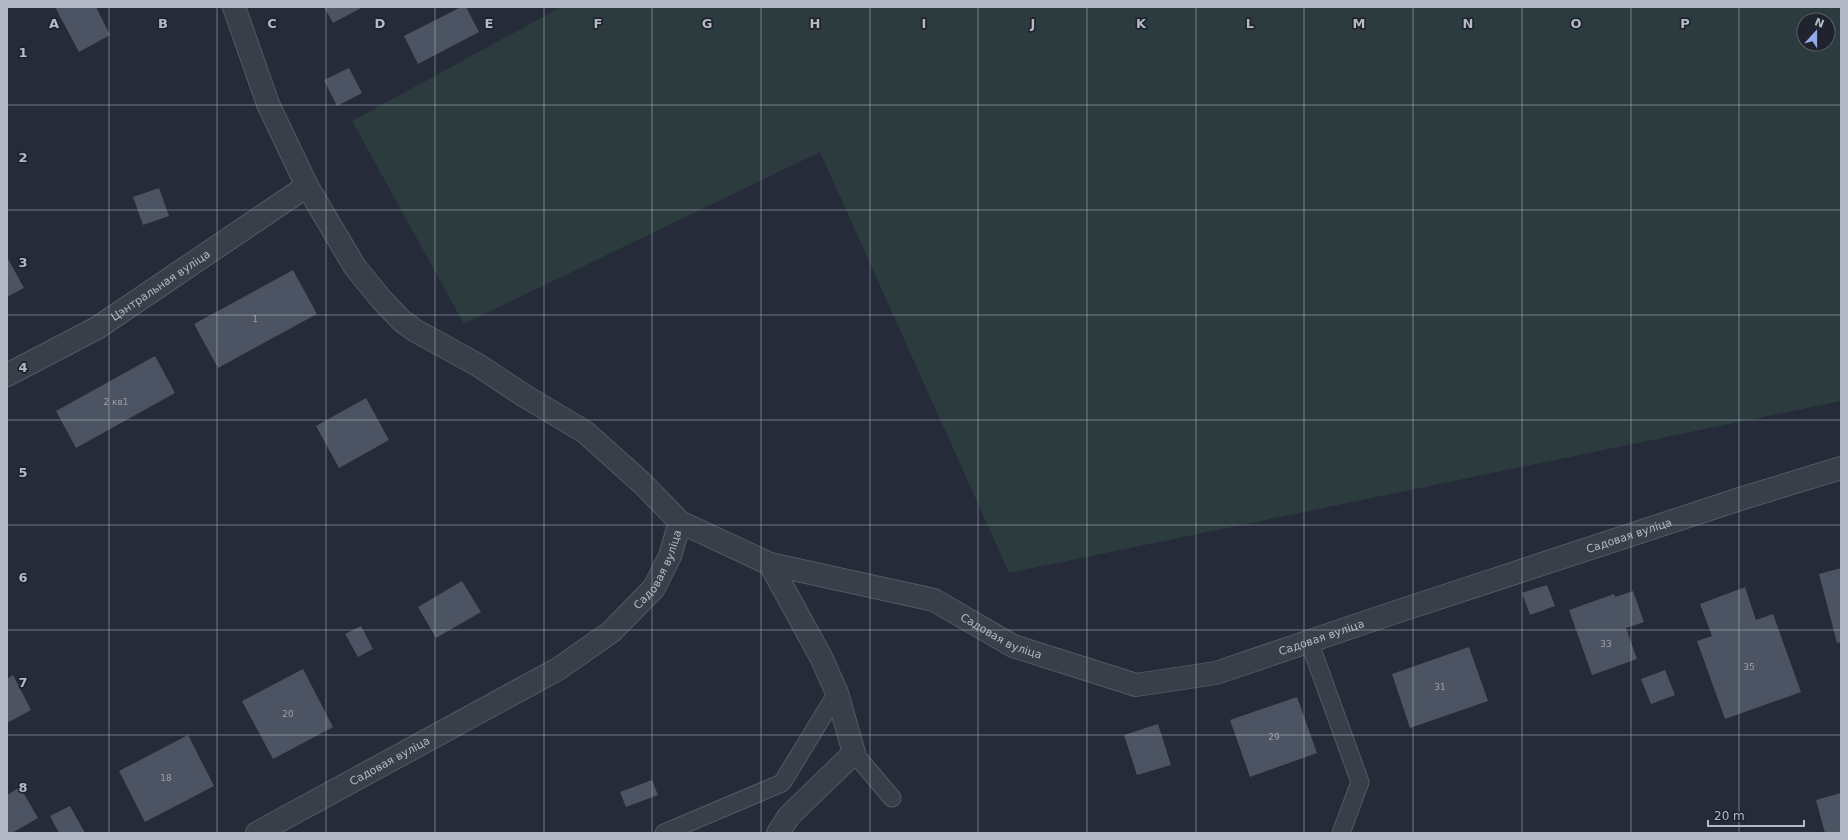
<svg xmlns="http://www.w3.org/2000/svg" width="1848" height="840" viewBox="0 0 1848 840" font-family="'DejaVu Sans',sans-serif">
	<rect width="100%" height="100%" fill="#252b39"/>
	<path fill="#2b3b3e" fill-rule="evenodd" d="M 561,7 L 1841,7 L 1841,401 L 1009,573 L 820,152 L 464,324 L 352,121 ZM 1804,20 L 1828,20 L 1828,44 L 1804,44 Z"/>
	<path fill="#4c5362" d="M 55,7 L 96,7 L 110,35 L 79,52 Z
		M 324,7 L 363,7 L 333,23 Z
		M 461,7 L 466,7 L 479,32 L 418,64 L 404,36 Z
		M 349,68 L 362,93 L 337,106 L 324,80 Z
		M 159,188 L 169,216 L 143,225 L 133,197 Z
		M 7,257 L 24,288 L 7,297 Z
		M 293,270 L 317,314 L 218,368 L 194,324 Z
		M 155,356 L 175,393 L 76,448 L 56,411 Z
		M 366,398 L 389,440 L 339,468 L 316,426 Z
		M 1841,568 L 1841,642 L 1837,643 L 1819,574 Z
		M 462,581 L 481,612 L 436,638 L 418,607 Z
		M 1547,585 L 1555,606 L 1530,615 L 1522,593 Z
		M 1745,587 L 1756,620 L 1773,614 L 1801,692 L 1725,719 L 1697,641 L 1712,636 L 1700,604 Z
		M 1633,591 L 1644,622 L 1626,628 L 1637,659 L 1592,675 L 1569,610 L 1614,594 L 1615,597 Z
		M 361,626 L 373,649 L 358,657 L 345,634 Z
		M 1469,647 L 1488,701 L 1410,728 L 1392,674 Z
		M 303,669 L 333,727 L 273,759 L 242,701 Z
		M 1665,670 L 1675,695 L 1651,704 L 1641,679 Z
		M 13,675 L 31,710 L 7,723 L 7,679 Z
		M 1297,697 L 1317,753 L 1250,777 L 1230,720 Z
		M 1158,724 L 1171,765 L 1137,775 L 1124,735 Z
		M 188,735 L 214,786 L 145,822 L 119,771 Z
		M 652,780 L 658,795 L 626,807 L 620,792 Z
		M 20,787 L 38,818 L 12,833 L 7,833 L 7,795 Z
		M 1841,793 L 1841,833 L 1825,833 L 1816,800 Z
		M 70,806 L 85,833 L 59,833 L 50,816 Z"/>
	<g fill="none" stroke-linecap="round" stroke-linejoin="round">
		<g stroke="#545964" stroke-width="19">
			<path id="service" d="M 1309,641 L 1360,782 L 1341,833
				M 854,753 L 892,798
				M 664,833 L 782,783 L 837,693"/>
		</g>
		<g stroke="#545964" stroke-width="24">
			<g id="minor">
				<path d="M 234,7 L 268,104 L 307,186 L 355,267 L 381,299 L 402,321 L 416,331 L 478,365 L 523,395 L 585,432 L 643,484 L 680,522"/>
				<path id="s1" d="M 7,375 L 97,328 L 307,186"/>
				<path d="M 770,564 L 821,657 L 837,693 L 854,753 L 789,816 L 778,833"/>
				<path id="s2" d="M 257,833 L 558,669 L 611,632 L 654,588 L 670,556 L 680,522 L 770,564 L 934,600 L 1013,646 L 1136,685 L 1216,673 L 1396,612 L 1743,498 L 1841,468"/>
			</g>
		</g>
		<use href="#service" stroke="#393e49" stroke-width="17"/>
		<use href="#minor" stroke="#393e49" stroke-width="22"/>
	</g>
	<path fill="none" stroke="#b4b9c5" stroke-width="1" stroke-opacity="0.55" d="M 109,7 L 109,833M 217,7 L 217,833M 326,7 L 326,833M 435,7 L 435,833M 544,7 L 544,833M 652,7 L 652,833M 761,7 L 761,833M 870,7 L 870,833M 978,7 L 978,833M 1087,7 L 1087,833M 1196,7 L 1196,833M 1304,7 L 1304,833M 1413,7 L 1413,833M 1522,7 L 1522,833M 1631,7 L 1631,833M 1739,7 L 1739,833M 7,105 L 1841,105M 7,210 L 1841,210M 7,315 L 1841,315M 7,420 L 1841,420M 7,525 L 1841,525M 7,630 L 1841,630M 7,735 L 1841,735"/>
	<g text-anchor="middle" stroke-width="3.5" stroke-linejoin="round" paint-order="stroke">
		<g font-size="9" fill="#9aa0ac">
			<text x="255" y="322">1</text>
			<text x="116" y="405">2 кв1</text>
			<text x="1606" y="647">33</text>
			<text x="1749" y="670">35</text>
			<text x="1440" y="690">31</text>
			<text x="288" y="717">20</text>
			<text x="1274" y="740">29</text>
			<text x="166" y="781">18</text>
		</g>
		<g font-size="11" fill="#b4b9c5" stroke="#1e232e">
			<text dy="4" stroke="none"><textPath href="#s1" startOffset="178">Цэнтральная вуліца</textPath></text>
			<text dy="4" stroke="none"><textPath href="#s2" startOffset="1544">Садовая вуліца</textPath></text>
			<text dy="4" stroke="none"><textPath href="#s2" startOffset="487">Садовая вуліца</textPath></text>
			<text dy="4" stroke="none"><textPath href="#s2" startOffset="884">Садовая вуліца</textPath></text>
			<text dy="4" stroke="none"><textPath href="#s2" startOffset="1220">Садовая вуліца</textPath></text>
			<text dy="4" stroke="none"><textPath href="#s2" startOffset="151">Садовая вуліца</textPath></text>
		</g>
	</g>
	<g font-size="13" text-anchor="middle" font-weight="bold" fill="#b4b9c5" stroke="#1e232e" stroke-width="3.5" stroke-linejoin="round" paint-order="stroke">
		<text x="54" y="28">A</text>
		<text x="163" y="28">B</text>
		<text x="272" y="28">C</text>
		<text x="380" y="28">D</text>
		<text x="489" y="28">E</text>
		<text x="598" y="28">F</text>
		<text x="707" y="28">G</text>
		<text x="815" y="28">H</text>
		<text x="924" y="28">I</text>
		<text x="1033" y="28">J</text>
		<text x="1141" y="28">K</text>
		<text x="1250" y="28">L</text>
		<text x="1359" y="28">M</text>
		<text x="1468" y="28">N</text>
		<text x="1576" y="28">O</text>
		<text x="1685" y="28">P</text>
		<text x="23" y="57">1</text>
		<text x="23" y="162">2</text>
		<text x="23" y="267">3</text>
		<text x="23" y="372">4</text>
		<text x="23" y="477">5</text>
		<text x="23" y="582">6</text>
		<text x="23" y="687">7</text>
		<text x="23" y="792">8</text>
	</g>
	<rect width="1848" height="840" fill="none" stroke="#b4b9c5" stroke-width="16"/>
	<g transform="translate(1816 32) rotate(21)"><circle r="19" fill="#1e232e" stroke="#5a5f6a"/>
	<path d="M0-3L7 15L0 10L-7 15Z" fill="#93aaeb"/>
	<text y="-6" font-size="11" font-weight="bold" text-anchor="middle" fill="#b4b9c5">N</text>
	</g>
	<path d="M1708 820v6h96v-6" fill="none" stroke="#b4b9c5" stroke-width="2"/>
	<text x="1714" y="820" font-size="12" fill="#b4b9c5" stroke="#1e232e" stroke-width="3" paint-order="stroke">20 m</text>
</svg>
